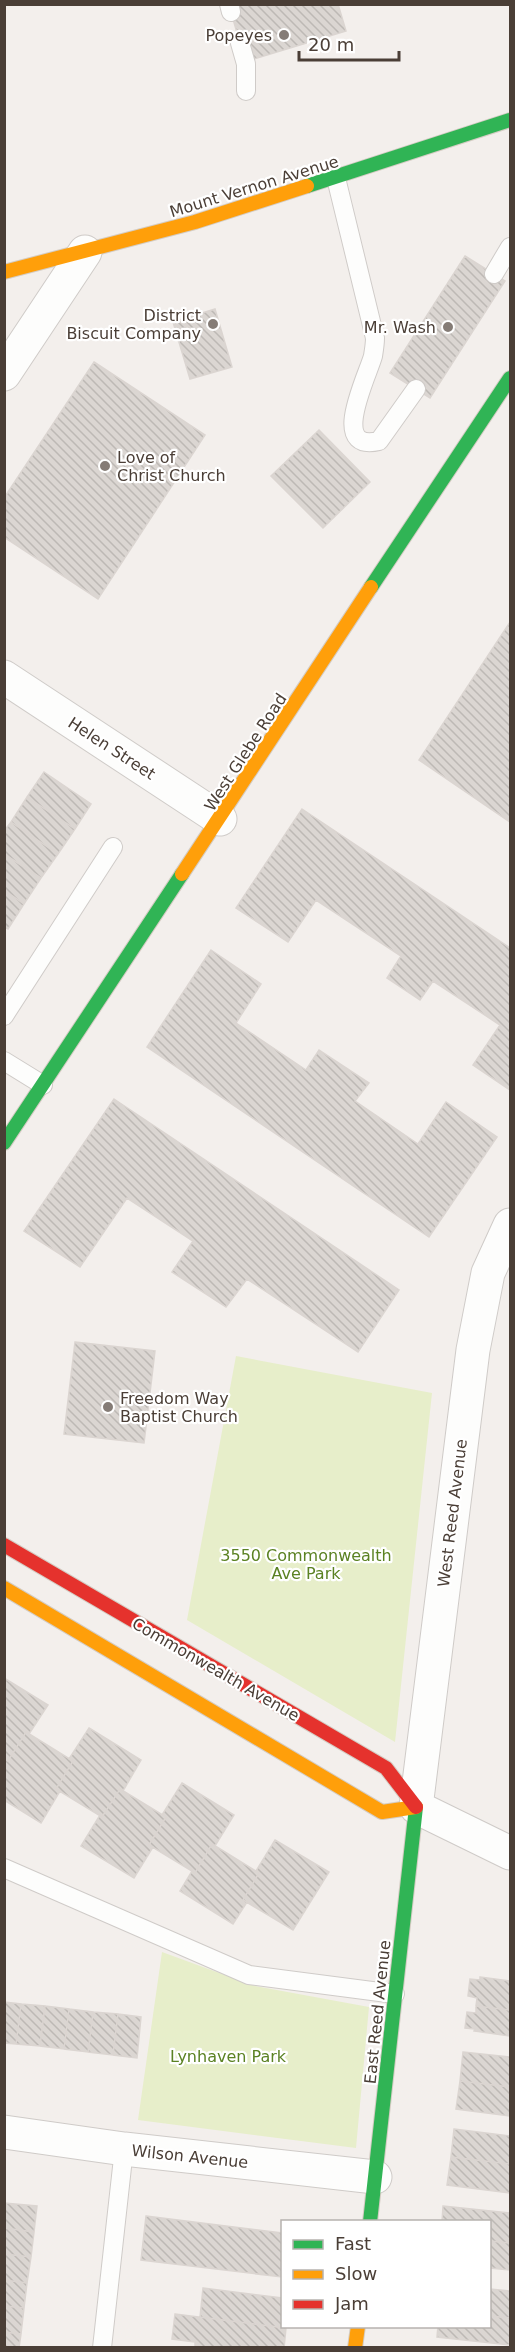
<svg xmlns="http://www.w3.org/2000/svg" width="515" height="2352" viewBox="0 0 515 2352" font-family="'DejaVu Sans',sans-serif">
	<defs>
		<pattern id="building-back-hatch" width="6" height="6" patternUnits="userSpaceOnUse" patternTransform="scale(1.5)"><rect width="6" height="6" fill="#dbd6d2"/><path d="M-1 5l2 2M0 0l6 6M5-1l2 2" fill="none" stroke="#bdb9b5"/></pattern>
	</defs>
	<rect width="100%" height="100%" fill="#f3efec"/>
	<path fill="#e7eeca" d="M 236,1356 L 432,1393 L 395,1742 L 187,1620 Z
		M 162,1952 L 255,1986 L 369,2007 L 356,2148 L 138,2120 Z"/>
	<path fill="url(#building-back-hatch)" stroke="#dbd5d1" stroke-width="1.5" d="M 236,4 L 338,4 L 346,31 L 254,59 L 249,40 L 240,43 L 231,12 Z
		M 465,256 L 505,281 L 430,398 L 390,373 Z
		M 215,309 L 232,367 L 190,379 L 173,322 Z
		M 94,362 L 205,435 L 98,599 L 4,537 L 4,498 Z
		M 319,430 L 370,482 L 323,528 L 271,476 Z
		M 510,622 L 510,822 L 419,760 Z
		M 44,772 L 91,804 L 75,829 L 27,797 Z
		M 27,797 L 75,829 L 58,854 L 11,822 Z
		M 302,809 L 510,948 L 510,1090 L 473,1065 L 500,1025 L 433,981 L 420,1000 L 387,978 L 401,956 L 316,900 L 288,942 L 236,908 Z
		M 11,822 L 58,854 L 41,878 L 4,854 L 4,831 Z
		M 4,854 L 41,878 L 24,904 L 4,890 Z
		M 4,890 L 24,904 L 8,929 L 4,927 Z
		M 211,950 L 261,984 L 236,1023 L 306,1070 L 319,1050 L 369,1083 L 355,1101 L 418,1144 L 446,1102 L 497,1137 L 429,1237 L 147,1047 Z
		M 114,1099 L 399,1290 L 358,1352 L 247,1279 L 226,1307 L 172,1272 L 193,1241 L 127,1198 L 80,1267 L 24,1231 Z
		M 75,1342 L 155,1351 L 144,1443 L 64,1434 Z
		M 4,1678 L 48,1705 L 29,1734 L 26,1732 L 8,1761 L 4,1759 Z
		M 89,1728 L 141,1760 L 123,1791 L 120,1789 L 102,1817 L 56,1789 L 73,1761 L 69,1759 Z
		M 26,1732 L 73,1761 L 56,1789 L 60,1791 L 41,1823 L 4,1800 L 4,1762 L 6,1760 L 8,1761 Z
		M 182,1783 L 234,1815 L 215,1846 L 212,1844 L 195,1873 L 149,1845 L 166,1817 L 162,1815 Z
		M 120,1789 L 166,1817 L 149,1845 L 153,1847 L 134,1878 L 81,1846 L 100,1815 L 102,1817 Z
		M 275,1840 L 329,1872 L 293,1930 L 243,1900 L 259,1873 L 256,1871 Z
		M 212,1844 L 259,1873 L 243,1900 L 247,1902 L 233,1924 L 180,1891 L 192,1871 L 195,1873 Z
		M 480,1977 L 510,1981 L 510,2010 L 476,2006 L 477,1998 L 468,1996 L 470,1979 L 480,1980 Z
		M 4,2002 L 21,2004 L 16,2044 L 4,2043 Z
		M 21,2004 L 45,2006 L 40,2046 L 16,2044 Z
		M 45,2006 L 69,2009 L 64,2049 L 40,2046 Z
		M 476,2006 L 510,2010 L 510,2036 L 474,2031 L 475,2029 L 465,2028 L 467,2012 L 476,2013 Z
		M 69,2009 L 93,2012 L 88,2052 L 64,2049 Z
		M 93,2012 L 118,2014 L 113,2055 L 88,2052 Z
		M 118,2014 L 141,2017 L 137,2058 L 113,2055 Z
		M 463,2052 L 510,2057 L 510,2087 L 460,2081 Z
		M 460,2081 L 510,2087 L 510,2116 L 456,2109 Z
		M 454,2129 L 510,2136 L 510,2164 L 451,2157 Z
		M 451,2157 L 510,2164 L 510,2193 L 447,2185 Z
		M 4,2203 L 37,2206 L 34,2232 L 4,2228 Z
		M 443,2206 L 510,2213 L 510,2243 L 490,2241 L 490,2222 L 442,2222 Z
		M 146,2216 L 282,2233 L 282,2277 L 141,2260 Z
		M 4,2228 L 34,2232 L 31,2257 L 4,2254 Z
		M 490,2241 L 510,2243 L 510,2270 L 490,2268 Z
		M 4,2254 L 31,2257 L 27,2283 L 4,2280 Z
		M 4,2280 L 27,2283 L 24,2308 L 4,2306 Z
		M 203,2288 L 282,2298 L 282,2326 L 286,2328 L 200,2317 Z
		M 490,2289 L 510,2291 L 510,2318 L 490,2316 Z
		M 4,2306 L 24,2308 L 21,2334 L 4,2332 Z
		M 175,2314 L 286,2328 L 284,2348 L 208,2348 L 195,2346 L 195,2342 L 172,2339 Z
		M 490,2316 L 510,2318 L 510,2345 L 437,2337 L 438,2326 L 490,2326 Z
		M 4,2332 L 21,2334 L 19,2348 L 4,2348 Z"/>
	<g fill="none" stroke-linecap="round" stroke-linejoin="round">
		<g stroke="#cfcbc8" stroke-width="20">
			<path id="lane" d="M 229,4 L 231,12
				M 240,43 L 246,64 L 246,91
				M 336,178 L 375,338 C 375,344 374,350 373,356 C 368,375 328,453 379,441 L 416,389
				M 494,274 L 510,247
				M 4,1016 L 113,847
				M 4,1061 L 43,1085
				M 4,1868 L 249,1975 L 395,1994
				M 102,2348 L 124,2149"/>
		</g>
		<g stroke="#cfcbc8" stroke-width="35">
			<path id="street" d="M 4,374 L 85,252
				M 4,677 L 220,819
				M 510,1225 L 488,1273 L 473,1350 L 416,1807 L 510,1853
				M 4,2132 L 124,2149 L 375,2177"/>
		</g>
		<g stroke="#d4ccc3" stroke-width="16">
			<path id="fast" d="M 307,186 L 510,120
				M 371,587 L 510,378
				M 4,1143 L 182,874
				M 370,2222 L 416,1807"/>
		</g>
		<g stroke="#d4ccc3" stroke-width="16">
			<path id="slow" d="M 4,272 L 195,222 L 307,186
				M 182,874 L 371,587
				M 4,1588 L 382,1812 L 416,1807
				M 355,2348 L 358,2326"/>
		</g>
		<g stroke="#d4ccc3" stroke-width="16">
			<path id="jam" d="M 4,1545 L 386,1768 L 416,1807"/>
		</g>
		<use href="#lane" stroke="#fdfdfc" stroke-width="18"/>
		<use href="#street" stroke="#fdfdfc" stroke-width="33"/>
		<use href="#fast" stroke="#30b455" stroke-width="14"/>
		<use href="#slow" stroke="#ff9f0a" stroke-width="14"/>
		<use href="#jam" stroke="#e5322d" stroke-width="14"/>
	</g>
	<g fill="#857c76" stroke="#fff" stroke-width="2">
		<circle cx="284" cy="35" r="6"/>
		<circle cx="213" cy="324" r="6"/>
		<circle cx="448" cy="327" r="6"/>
		<circle cx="105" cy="466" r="6"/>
		<circle cx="108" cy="1407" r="6"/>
	</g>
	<g text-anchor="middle" stroke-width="4.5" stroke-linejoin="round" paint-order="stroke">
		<g font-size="16" fill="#4a3e36" stroke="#fff" text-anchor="end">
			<text x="272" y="41">Popeyes</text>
			<text x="201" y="321">District<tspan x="201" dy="18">Biscuit Company</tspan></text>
			<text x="436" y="333">Mr. Wash</text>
			<text x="117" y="463" text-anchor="start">Love of<tspan x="117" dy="18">Christ Church</tspan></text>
			<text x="120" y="1404" text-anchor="start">Freedom Way<tspan x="120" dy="18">Baptist Church</tspan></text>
		</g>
		<g font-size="16" fill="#4a3e36" stroke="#fff">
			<text transform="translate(254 186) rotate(-17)" y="6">Mount Vernon Avenue</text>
			<text transform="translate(112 748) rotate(33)" y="6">Helen Street</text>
			<text transform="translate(245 752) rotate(-57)" y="6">West Glebe Road</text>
			<text transform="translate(452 1513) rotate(-83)" y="6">West Reed Avenue</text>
			<text transform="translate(216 1669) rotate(30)" y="6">Commonwealth Avenue</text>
			<text transform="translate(377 2012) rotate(-84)" y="6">East Reed Avenue</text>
			<text transform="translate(190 2156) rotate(6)" y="6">Wilson Avenue</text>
		</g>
		<g font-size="16" fill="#5b8223" stroke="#fff">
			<text x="306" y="1561">3550 Commonwealth<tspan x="306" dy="18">Ave Park</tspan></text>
			<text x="228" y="2062">Lynhaven Park</text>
		</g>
	</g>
	<rect width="515" height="2352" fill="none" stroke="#4a3e36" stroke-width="12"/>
	<rect x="281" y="2220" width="210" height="108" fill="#ffffff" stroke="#b7b2af" stroke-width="1.5"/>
	<rect x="293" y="2240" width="30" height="9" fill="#30b455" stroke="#b7b2af" stroke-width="1.5"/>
	<text x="335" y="2250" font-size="18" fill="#4a3e36">Fast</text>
	<rect x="293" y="2270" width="30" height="9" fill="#ff9f0a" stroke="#b7b2af" stroke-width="1.5"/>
	<text x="335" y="2280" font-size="18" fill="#4a3e36">Slow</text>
	<rect x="293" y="2300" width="30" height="9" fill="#e5322d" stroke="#b7b2af" stroke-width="1.5"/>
	<text x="335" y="2310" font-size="18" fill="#4a3e36">Jam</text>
	<path d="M299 51v9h100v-9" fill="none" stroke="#4a3e36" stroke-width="3"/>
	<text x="308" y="51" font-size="18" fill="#4a3e36" stroke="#ffffff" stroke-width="4.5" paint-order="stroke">20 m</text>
</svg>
